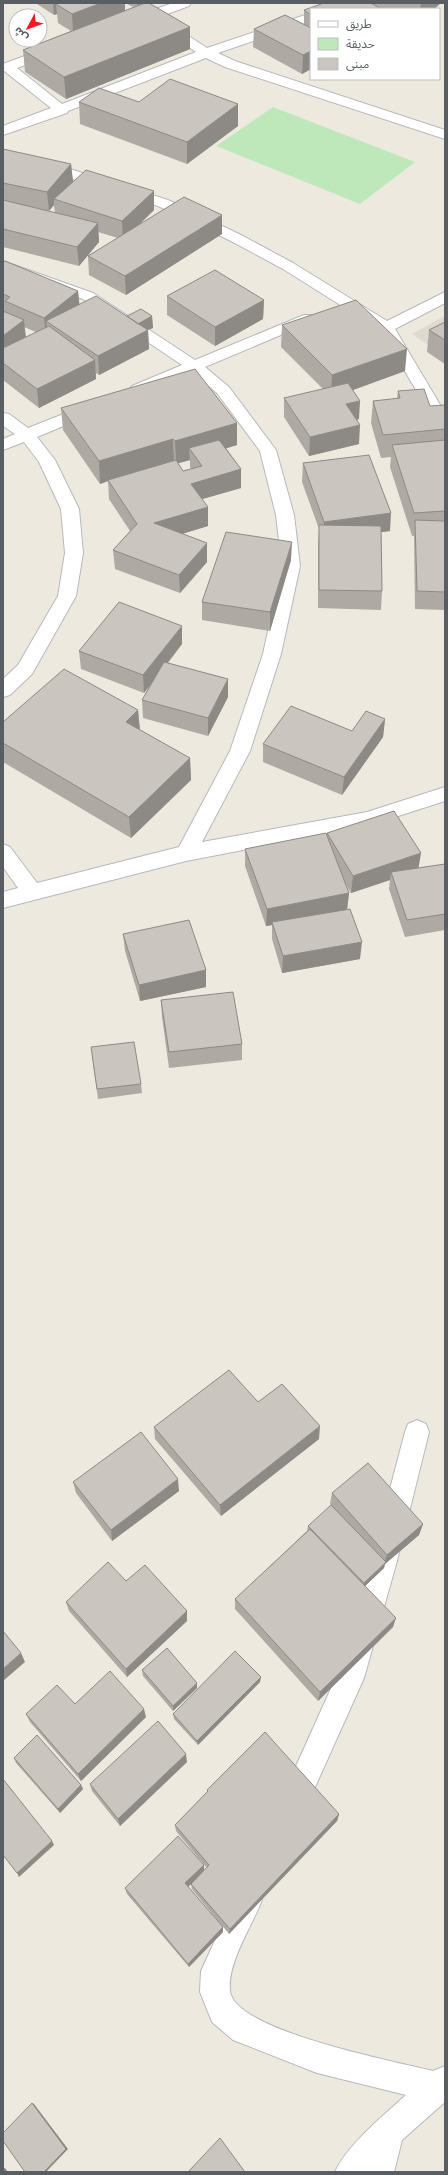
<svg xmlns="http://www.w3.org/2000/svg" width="448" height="2175" viewBox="0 0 448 2175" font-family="'Noto Sans','Noto Sans Arabic',sans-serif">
	<rect width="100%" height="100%" fill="#ede9df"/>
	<path fill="#dfdad0" d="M 445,316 L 445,357 L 412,334 Z"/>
	<path fill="#bee8b9" d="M 273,107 L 415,162 L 360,204 L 216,146 Z"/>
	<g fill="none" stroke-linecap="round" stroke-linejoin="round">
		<g stroke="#b5b9be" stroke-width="2">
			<path id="minor" d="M 173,3 L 191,3 L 189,6 L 159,17 L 207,48 L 311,13 L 311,21 L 218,53 L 235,61 L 445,130 L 445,139 L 225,67 L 206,58 L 68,111 L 67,113 L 3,135 L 3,126 L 51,108 L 3,70 L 3,64 L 46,48 L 56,48 L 58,51 L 56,54 L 17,68 L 62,104 L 196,52 L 143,16 L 144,13 Z
				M 3,153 L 70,169 L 168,200 L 241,235 L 293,263 L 387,321 L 445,292 L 445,303 L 395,329 L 445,413 L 445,434 L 439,433 L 424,403 L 380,330 L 283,269 L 231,241 L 158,206 L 60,175 L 3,161 Z
				M 3,261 L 93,293 L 195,360 L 304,315 L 314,315 L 317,318 L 314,321 L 205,367 L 229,387 L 276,450 L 294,515 L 300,566 L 281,654 L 250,751 L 202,842 L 367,812 L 445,787 L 445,801 L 367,826 L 186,861 L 3,908 L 3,892 L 18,888 L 3,867 L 3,844 L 10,847 L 37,883 L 179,847 L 230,751 L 263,654 L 282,566 L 276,515 L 260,451 L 217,393 L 192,372 L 144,392 L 132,392 L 130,389 L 132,386 L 182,365 L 83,299 L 3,270 Z
				M 89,404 L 95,405 L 97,409 L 95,413 L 37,437 L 55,460 L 79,509 L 83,553 L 76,596 L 32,674 L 10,695 L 3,697 L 3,679 L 18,665 L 58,596 L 65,553 L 61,509 L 39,462 L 24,442 L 3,450 L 3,439 L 15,434 L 3,426 L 3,413 L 9,414 L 28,428 Z
				M 417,1420 L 426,1424 L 429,1432 L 397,1561 L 364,1678 L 303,1814 L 293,1818 L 283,1814 L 279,1804 L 337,1675 L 371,1561 L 405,1432 L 408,1424 Z
				M 248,1886 L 258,1890 L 262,1900 C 252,1926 227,1963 230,1991 C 234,2031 398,2062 433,2071 L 445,2066 L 445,2102 L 402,2140 L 394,2172 L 335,2172 C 347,2145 384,2115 406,2095 L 317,2073 L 233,2040 L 212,2022 L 200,1992 L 201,1971 L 238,1890 Z"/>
		</g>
		<use href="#minor" fill="#fff" fill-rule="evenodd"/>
	</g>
	<path fill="#aea9a3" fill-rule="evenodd" d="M 37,3 L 125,3 L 125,11 L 133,7 L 125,3 L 151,3 L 151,4 L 190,27 L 190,49 L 66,99 L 25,72 L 23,50 L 71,31 L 58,23 L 57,14 L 54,15 L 37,4 Z
		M 324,3 L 371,3 L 373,4 L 373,3 L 441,3 L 434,9 L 311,9 L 311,69 L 302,74 L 253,47 L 254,29 L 285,15 L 304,24 L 304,10 Z
		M 79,102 L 139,102 L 238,126 L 187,164 L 80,124 Z
		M 3,149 L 71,164 L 73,182 L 154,191 L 154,210 L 138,226 L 222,234 L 126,295 L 89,275 L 88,256 L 118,238 L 98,232 L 99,242 L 79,266 L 3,247 ZM 54,205 L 55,213 L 49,211 Z
		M 3,262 L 78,291 L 79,304 L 127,316 L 152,316 L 153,328 L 148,330 L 149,349 L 99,375 L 96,373 L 96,379 L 39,408 L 3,380 ZM 24,327 L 36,332 L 26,337 Z
		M 167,296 L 264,300 L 263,319 L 215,346 L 167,315 Z
		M 445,322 L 445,364 L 427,352 L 429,330 Z
		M 282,325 L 405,371 L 353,390 L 359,419 L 357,420 L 359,444 L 309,456 L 284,417 L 284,398 L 323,389 L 281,347 Z
		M 398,391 L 430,406 L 445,405 L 445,610 L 415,609 L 414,536 L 412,536 L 390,467 L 391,457 L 381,458 L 371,423 L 373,401 L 397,399 Z
		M 61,408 L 237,423 L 237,445 L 226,448 L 241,469 L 241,488 L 202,499 L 208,526 L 182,534 L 207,543 L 207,562 L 180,593 L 115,569 L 113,550 L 130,531 L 109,499 L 108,481 L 100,484 L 63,430 ZM 190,460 L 190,467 L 191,469 L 183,471 L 178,463 Z
		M 303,463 L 390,531 L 381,532 L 382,591 L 381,610 L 318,608 L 318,543 L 319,529 L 302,482 Z
		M 291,560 L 270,631 L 202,620 L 202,602 Z
		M 182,644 L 168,663 L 228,679 L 228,697 L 208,736 L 143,718 L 142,700 L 150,685 L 144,693 L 81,669 L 79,651 Z
		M 138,710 L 140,730 L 190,758 L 191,780 L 131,838 L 3,762 L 3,722 Z
		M 385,719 L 383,737 L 342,795 L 263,762 L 263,744 L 352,731 Z
		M 327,833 L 418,868 L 445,864 L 445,930 L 405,937 L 389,889 L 390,880 L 351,893 L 345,883 L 349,893 L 347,909 L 360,959 L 282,973 L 272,939 L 272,925 L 266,926 L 245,866 L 245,849 L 327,835 Z
		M 123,934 L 206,970 L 206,987 L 140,1001 L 125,951 Z
		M 161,1000 L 242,1044 L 242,1060 L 169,1068 L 162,1017 Z
		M 92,1056 L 141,1084 L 142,1093 L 98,1099 Z
		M 258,1402 L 319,1439 L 221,1516 L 155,1439 L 154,1427 Z
		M 73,1482 L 179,1491 L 112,1541 L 76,1493 Z
		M 332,1493 L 423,1524 L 419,1535 L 385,1564 L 384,1568 L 365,1586 L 393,1627 L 318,1701 L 235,1609 L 235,1599 L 307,1531 L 308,1526 L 339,1514 L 330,1504 Z
		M 126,1581 L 187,1611 L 187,1621 L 127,1677 L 69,1611 L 66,1602 Z
		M 142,1670 L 197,1683 L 197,1688 L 173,1711 L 143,1676 Z
		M 260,1682 L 198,1745 L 174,1719 L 173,1714 Z
		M 26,1714 L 146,1717 L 81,1781 L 30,1722 Z
		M 14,1758 L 81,1785 L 83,1789 L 60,1813 L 16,1763 Z
		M 187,1762 L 120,1826 L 92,1791 L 90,1784 Z
		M 207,1790 L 339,1814 L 337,1821 L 229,1934 L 192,1889 L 191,1884 L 207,1868 L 176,1831 L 175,1825 L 207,1793 Z
		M 204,1865 L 204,1871 L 188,1887 L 223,1927 L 223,1932 L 189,1967 L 127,1894 L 125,1888 Z"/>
	<path fill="#8d8a85" d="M 53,3 L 61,3 L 56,4 L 57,14 L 54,15 Z
		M 101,3 L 125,3 L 125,13 L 73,32 L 72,14 Z
		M 137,3 L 151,3 L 151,4 L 138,10 Z
		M 421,3 L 441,3 L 434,9 L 420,9 Z
		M 190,27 L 190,49 L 66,99 L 64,77 Z
		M 311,51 L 311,69 L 302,74 L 303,55 Z
		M 238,104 L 238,126 L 187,164 L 187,142 Z
		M 71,164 L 73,182 L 54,199 L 54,205 L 49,211 L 47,192 Z
		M 154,191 L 154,210 L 123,240 L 122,221 Z
		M 222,215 L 222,234 L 126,295 L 125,276 Z
		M 98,223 L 99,242 L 79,266 L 77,247 Z
		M 78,291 L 80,310 L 46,321 L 48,335 L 46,336 L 44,318 Z
		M 264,300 L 263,319 L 215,346 L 215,327 Z
		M 152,316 L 153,328 L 148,330 L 149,349 L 99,375 L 98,356 L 134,326 Z
		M 24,320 L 26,339 L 3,357 L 3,336 Z
		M 407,349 L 405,371 L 331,398 L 332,375 Z
		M 95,360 L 96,379 L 39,408 L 37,389 Z
		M 360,401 L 359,419 L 345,423 L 346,404 Z
		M 237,423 L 237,445 L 196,458 L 189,448 L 190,460 L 176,464 L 175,441 Z
		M 360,425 L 359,444 L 309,456 L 310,437 Z
		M 173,439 L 174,461 L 108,480 L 108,481 L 100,484 L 99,461 Z
		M 241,469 L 241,488 L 192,502 L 191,484 Z
		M 208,507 L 208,526 L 155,542 L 154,523 Z
		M 391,513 L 390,531 L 323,540 L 324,522 Z
		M 292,542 L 291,560 L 270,631 L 270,612 Z
		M 207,543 L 207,562 L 180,593 L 179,575 Z
		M 182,626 L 182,644 L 144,693 L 143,675 Z
		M 228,679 L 228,697 L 208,736 L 208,718 Z
		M 138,710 L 140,732 L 126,722 Z
		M 385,719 L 383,737 L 342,795 L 344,777 Z
		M 190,758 L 191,780 L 131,838 L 129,817 Z
		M 421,853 L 418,871 L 391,872 L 390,880 L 351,893 L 353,876 Z
		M 349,893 L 347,910 L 272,922 L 272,925 L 266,926 L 267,909 Z
		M 362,942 L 360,959 L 282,973 L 283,956 Z
		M 206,970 L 206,987 L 140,1001 L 139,985 Z
		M 320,1426 L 319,1439 L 221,1516 L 220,1505 Z
		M 178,1479 L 179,1491 L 112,1541 L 111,1530 Z
		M 423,1524 L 419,1535 L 385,1564 L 384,1568 L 362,1589 L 364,1583 L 384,1563 L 387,1555 Z
		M 187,1611 L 187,1621 L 127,1677 L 126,1669 Z
		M 396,1618 L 393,1627 L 318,1701 L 320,1692 Z
		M 21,1653 L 25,1662 L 3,1681 L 3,1669 Z
		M 261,1677 L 260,1682 L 198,1745 L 197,1741 Z
		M 197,1683 L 197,1688 L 173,1711 L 173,1706 Z
		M 144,1709 L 146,1717 L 81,1781 L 78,1774 Z
		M 186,1754 L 187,1762 L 120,1826 L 118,1819 Z
		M 81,1785 L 83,1789 L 60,1813 L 58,1809 Z
		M 339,1814 L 337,1821 L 229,1934 L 230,1929 Z
		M 52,1841 L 54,1845 L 19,1877 L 17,1873 Z
		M 204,1865 L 204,1871 L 186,1889 L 185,1883 Z
		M 223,1927 L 223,1932 L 189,1967 L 188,1964 Z
		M 32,2103 L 34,2104 L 68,2149 L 46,2172 L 44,2172 Z
		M 3,2168 L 5,2168 L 8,2172 L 5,2172 L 3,2169 Z"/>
	<path fill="#cac5be" stroke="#8d8a85" d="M 60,3 L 101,3 L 72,14 L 56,4 Z
		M 145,3 L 149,3 L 190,27 L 64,77 L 23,50 Z
		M 324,3 L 371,3 L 381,9 L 311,9 L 311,15 L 304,10 Z
		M 285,15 L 311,28 L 311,51 L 303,55 L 254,29 Z
		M 170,79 L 238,104 L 187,142 L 79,102 L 99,88 L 139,102 Z
		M 3,149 L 71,164 L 47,192 L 3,183 Z
		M 86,170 L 154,191 L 122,221 L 54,199 Z
		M 184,197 L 222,215 L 125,276 L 88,256 Z
		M 3,200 L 98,223 L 77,247 L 3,229 Z
		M 5,261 L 78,291 L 44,318 L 5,301 L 10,297 L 3,294 L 3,262 Z
		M 215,270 L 264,300 L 215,327 L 167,296 Z
		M 96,296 L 148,330 L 98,356 L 46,321 Z
		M 356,300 L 407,349 L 332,375 L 282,325 Z
		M 141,309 L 152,316 L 138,324 L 127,316 Z
		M 3,311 L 24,320 L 3,336 Z
		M 445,322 L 445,340 L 429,330 Z
		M 49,326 L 95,360 L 37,389 L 3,363 L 3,348 Z
		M 195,369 L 237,423 L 175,441 L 173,439 L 99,461 L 61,408 Z
		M 348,383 L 360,401 L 346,404 L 360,425 L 310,437 L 284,398 Z
		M 424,389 L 430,406 L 445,405 L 445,429 L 383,435 L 373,401 L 400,398 L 398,391 Z
		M 219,440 L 241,469 L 191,484 L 208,507 L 154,523 L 207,543 L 179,575 L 113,550 L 137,524 L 108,480 L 176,460 L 183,471 L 202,466 L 189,448 Z
		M 445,440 L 445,511 L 414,513 L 392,445 Z
		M 369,455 L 391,513 L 324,522 L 303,463 Z
		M 415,520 L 445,521 L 445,592 L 417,591 Z
		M 319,525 L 381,526 L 382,591 L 319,590 Z
		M 226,532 L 292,542 L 270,612 L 202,602 Z
		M 119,602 L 182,626 L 143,675 L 79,651 Z
		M 164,662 L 228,679 L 208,718 L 142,700 Z
		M 64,669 L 138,710 L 126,722 L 190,758 L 129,817 L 3,743 L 3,722 Z
		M 291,706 L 352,731 L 366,711 L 385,719 L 344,777 L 263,744 Z
		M 394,811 L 421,853 L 353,876 L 327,833 Z
		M 326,833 L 349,893 L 267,909 L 245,849 Z
		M 445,864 L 445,914 L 407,920 L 391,872 Z
		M 350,909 L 362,942 L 283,956 L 272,922 Z
		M 189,920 L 206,970 L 139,985 L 123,934 Z
		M 233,992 L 242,1044 L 169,1052 L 161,1000 Z
		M 134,1042 L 141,1084 L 97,1089 L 91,1047 Z
		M 229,1370 L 258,1402 L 282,1384 L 320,1426 L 220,1505 L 154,1427 Z
		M 141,1432 L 178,1479 L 111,1530 L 73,1482 Z
		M 368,1463 L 423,1524 L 387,1555 L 332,1493 Z
		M 331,1505 L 386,1562 L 364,1583 L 308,1526 Z
		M 310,1529 L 396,1618 L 320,1692 L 235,1599 Z
		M 108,1562 L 126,1581 L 145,1565 L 187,1611 L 126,1669 L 66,1602 Z
		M 3,1631 L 21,1653 L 3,1669 Z
		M 167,1648 L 197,1683 L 173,1706 L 142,1670 Z
		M 235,1651 L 261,1677 L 197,1741 L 173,1714 Z
		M 110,1671 L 144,1709 L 78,1774 L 26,1714 L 57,1685 L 75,1704 Z
		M 158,1721 L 186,1754 L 118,1819 L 90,1784 Z
		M 265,1732 L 339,1814 L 230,1929 L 191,1884 L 209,1865 L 175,1825 L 208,1791 L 207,1790 Z
		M 37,1735 L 81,1785 L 58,1809 L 14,1758 Z
		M 3,1779 L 52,1841 L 17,1873 L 3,1855 Z
		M 178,1836 L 204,1865 L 185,1883 L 223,1927 L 188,1964 L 125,1888 Z
		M 32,2103 L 66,2149 L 44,2172 L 25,2172 L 3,2141 L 3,2133 Z
		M 220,2138 L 245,2172 L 188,2172 Z"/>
	<rect width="448" height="2175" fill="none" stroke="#585e62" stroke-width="8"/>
	<rect x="310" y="8" width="130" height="72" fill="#ffffff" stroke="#bcbfc0"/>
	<rect x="318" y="21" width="20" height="6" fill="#ffffff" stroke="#bcbfc0"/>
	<text x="346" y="28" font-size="12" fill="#585e62">طريق</text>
	<rect x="318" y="38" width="20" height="12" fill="#bee8b9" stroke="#bcbfc0"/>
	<text x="346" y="48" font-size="12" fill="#585e62">حديقة</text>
	<rect x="318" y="58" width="20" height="12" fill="#cac5be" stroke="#bcbfc0"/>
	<text x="346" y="68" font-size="12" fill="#585e62">مبنى</text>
	<g transform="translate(28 28) rotate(229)"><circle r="19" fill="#ffffff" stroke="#bcbfc0"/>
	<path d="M0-3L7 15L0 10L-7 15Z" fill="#f81a20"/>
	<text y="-6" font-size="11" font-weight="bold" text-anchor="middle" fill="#585e62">ش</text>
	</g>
</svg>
